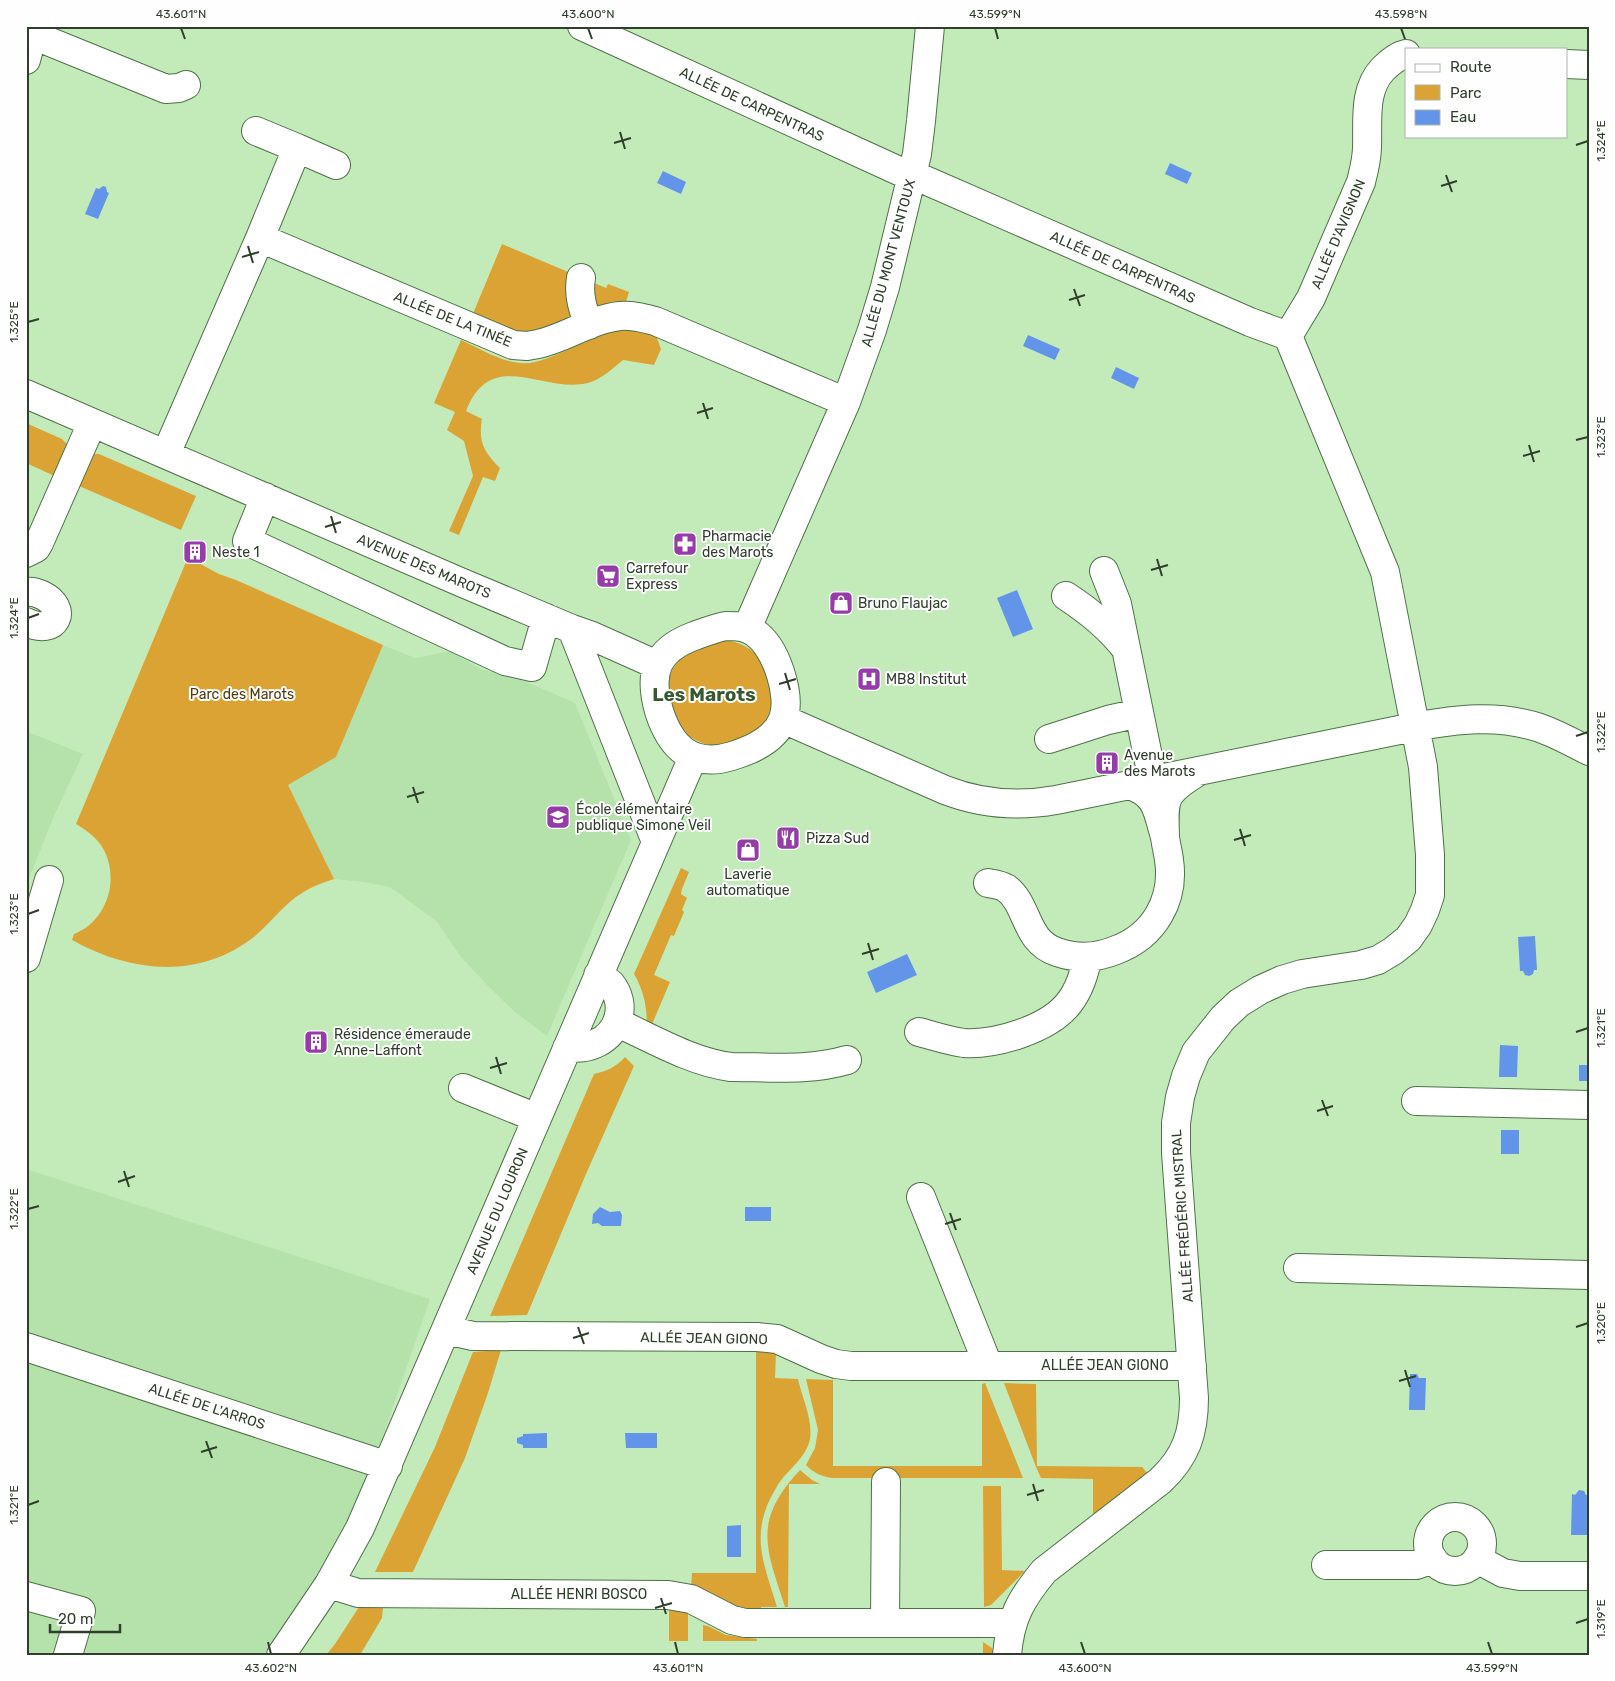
<svg xmlns="http://www.w3.org/2000/svg" width="1615" height="1681" viewBox="0 0 1615 1681" font-family="Rubik,sans-serif">
	<rect width="100%" height="100%" fill="#c3ebba"/>
	<path fill="#b5e2ab" d="M 383,645 L 415,658 L 450,651 L 482,670 L 509,674 L 575,703 L 631,840 L 547,1036 L 516,1013 L 490,988 L 461,957 L 437,922 L 390,887 L 364,882 L 334,879 L 288,785 L 336,757 Z
		M 26,731 L 83,754 L 54,816 L 26,886 Z
		M 26,1169 L 430,1299 L 353,1524 L 269,1655 L 26,1655 Z"/>
	<path fill="#dba334" d="M 502,244 L 606,288 L 608,284 L 629,292 L 626,302 L 616,302 L 549,329 L 518,334 L 472,316 Z
		M 622,326 L 655,333 L 661,349 L 654,365 L 623,360 C 612,369 602,379 588,383 C 543,394 491,346 466,411 L 482,419 C 478,442 484,452 500,468 L 495,481 L 483,477 L 459,535 L 449,531 L 473,476 L 464,441 L 447,430 L 455,412 L 434,403 L 461,340 C 483,350 510,368 535,362 C 552,358 570,348 586,342 L 585,338 Z
		M 26,423 L 62,439 L 68,445 L 59,478 L 26,463 Z
		M 94,454 L 99,454 L 196,496 L 181,530 L 72,483 L 89,455 Z
		M 194,543 L 201,547 L 195,561 L 219,574 L 236,580 L 383,645 L 336,757 L 288,785 L 334,879 C 318,884 304,890 291,901 C 278,912 268,925 255,936 C 200,980 131,973 72,940 L 74,934 C 106,922 120,881 104,850 C 98,839 88,831 76,824 Z
		M667 693a53 53 0 1 1 106 0a53 53 0 1 1-106 0Z
		M 681,868 L 689,872 L 682,889 L 681,894 L 687,898 L 682,910 L 684,912 L 674,936 L 671,935 L 654,975 L 670,982 L 650,1029 L 647,1027 C 647,1007 644,991 634,974 Z
		M 625,1057 L 634,1066 L 586,1174 L 527,1315 L 490,1316 L 594,1074 C 607,1071 616,1067 625,1057 Z
		M 501,1350 L 488,1393 L 465,1458 L 413,1572 L 375,1572 L 435,1447 L 473,1352 Z
		M 756,1350 L 776,1353 L 775,1378 L 798,1379 C 802,1398 813,1419 810,1439 C 807,1455 792,1467 782,1479 C 777,1485 774,1492 770,1499 C 751,1539 765,1567 777,1607 L 761,1607 L 760,1613 L 741,1612 L 691,1588 L 692,1573 L 756,1573 Z
		M 806,1379 L 833,1380 L 833,1466 L 982,1466 L 982,1384 L 985,1383 L 1023,1478 L 833,1478 C 823,1477 813,1473 806,1465 L 815,1448 L 818,1430 Z
		M 1004,1383 L 1036,1384 L 1037,1466 L 1142,1467 L 1150,1476 L 1093,1520 L 1093,1479 L 1041,1478 L 1036,1467 Z
		M 800,1470 L 812,1480 L 820,1484 L 789,1484 L 788,1607 L 785,1607 C 766,1547 752,1522 800,1470 Z
		M 983,1486 L 1001,1486 L 1002,1570 L 1025,1571 L 991,1605 L 984,1607 Z
		M 359,1607 L 383,1607 L 382,1618 L 360,1655 L 326,1655 L 335,1644 Z
		M 669,1608 L 688,1612 L 688,1641 L 669,1641 Z
		M 703,1625 L 708,1626 L 726,1635 L 757,1639 L 757,1641 L 703,1641 Z
		M 983,1642 L 992,1648 L 994,1655 L 983,1655 Z"/>
	<path fill="#6295ea" d="M 1170,163 L 1192,173 L 1187,184 L 1165,174 Z
		M 663,171 L 686,182 L 681,194 L 657,183 Z
		M 103,186 L 106,187 L 107,192 L 109,193 L 98,219 L 85,214 L 96,188 L 99,189 Z
		M 1028,335 L 1060,349 L 1055,360 L 1023,346 Z
		M 1116,367 L 1139,378 L 1134,389 L 1111,378 Z
		M 1017,590 L 1033,629 L 1013,637 L 997,598 Z
		M 1535,936 L 1537,970 L 1534,970 L 1533,974 L 1529,976 L 1525,975 L 1523,971 L 1520,971 L 1518,937 Z
		M 907,954 L 917,975 L 876,993 L 867,972 Z
		M 1500,1045 L 1518,1046 L 1517,1077 L 1499,1077 Z
		M 1579,1065 L 1589,1065 L 1589,1081 L 1579,1081 Z
		M 1501,1130 L 1519,1130 L 1519,1154 L 1501,1154 Z
		M 600,1207 L 610,1212 L 620,1211 L 622,1215 L 621,1226 L 602,1226 L 598,1223 L 592,1224 L 593,1214 Z
		M 745,1207 L 771,1207 L 771,1221 L 745,1221 Z
		M 1410,1374 L 1417,1374 L 1419,1378 L 1426,1378 L 1425,1410 L 1409,1410 Z
		M 547,1433 L 547,1448 L 523,1448 L 523,1445 L 517,1443 L 517,1438 L 523,1436 L 523,1434 Z
		M 625,1433 L 657,1433 L 657,1448 L 626,1448 Z
		M 1579,1490 L 1584,1491 L 1586,1495 L 1589,1495 L 1588,1535 L 1571,1535 L 1572,1494 L 1575,1495 Z
		M 741,1525 L 741,1557 L 727,1557 L 727,1526 Z"/>
	<g fill="none" stroke-linecap="round" stroke-linejoin="round">
		<g stroke="#4e7247" stroke-width="30">
			<path id="minor" d="M 582,26 L 899,171 L 925,180 L 1250,322 L 1288,336 L 1385,572 L 1423,767 L 1430,855 L 1430,895 L 1425,910 L 1418,925 L 1408,939 L 1393,951 L 1378,960 L 1361,965 L 1302,974 L 1282,980 L 1260,990 L 1239,1003 L 1223,1018 L 1196,1052 L 1186,1076 L 1180,1097 L 1176,1123 L 1176,1153 L 1194,1398 C 1194,1433 1186,1457 1160,1481 L 1044,1571 C 1021,1599 1010,1618 1007,1655
				M 33,35 L 166,89 L 179,88 L 186,85
				M 26,60 L 35,26
				M 1566,64 L 1589,65
				M 256,131 L 297,148
				M 336,165 L 297,148 L 260,238 L 513,345 L 527,346 L 538,344 C 566,338 591,319 620,316 C 632,315 643,318 655,321 L 846,402
				M 581,278 C 578,295 583,310 589,325
				M 1288,336 L 1311,298 L 1361,182 C 1364,170 1367,159 1367,147 C 1368,120 1363,90 1383,69 C 1390,62 1397,56 1406,54
				M 26,394 L 458,581 L 572,629 L 592,636 L 657,665
				M 166,454 L 260,238
				M 265,497 L 247,541 L 505,661 L 532,667 L 546,618
				M 26,553 L 36,548 L 39,543 L 92,423
				M 1104,571 L 1117,604 L 1153,781
				M 26,592 C 32,591 36,592 42,595 C 69,608 57,637 26,622
				M 1066,596 C 1089,611 1109,627 1126,649
				M 726,626 C 737,626 746,626 755,633 C 776,647 792,696 783,719 C 775,740 752,750 732,756 C 716,761 700,762 685,752 C 671,742 664,727 659,711 C 648,673 656,650 694,636 C 705,632 715,628 726,626 Z
				M 747,628 L 846,402 L 872,330 L 885,287 L 917,154 L 921,121 L 930,26
				M 572,629 L 656,842
				M 783,719 L 945,790 C 981,804 1017,807 1056,800 L 1414,727 C 1457,719 1498,714 1540,728 C 1557,734 1573,743 1589,751
				M 1049,739 L 1108,720 L 1139,713
				M 1130,785 C 1158,795 1157,811 1165,837 C 1164,799 1162,794 1196,773
				M 988,883 C 994,884 1001,885 1006,888 C 1029,905 1024,941 1057,952 C 1077,959 1097,958 1116,950 C 1154,936 1175,900 1169,860 C 1168,852 1166,845 1165,837
				M 26,958 L 49,880
				M 618,1023 C 653,1039 692,1062 731,1067 C 770,1067 810,1071 847,1060
				M 919,1032 C 934,1036 949,1041 964,1043 C 996,1045 1049,1029 1069,1003 C 1080,989 1084,973 1088,957
				M 567,1048 C 577,1048 588,1048 597,1043 C 620,1032 627,1004 611,984 C 608,981 602,978 598,975
				M 463,1088 L 537,1118
				M 1416,1101 L 1589,1105
				M 921,1197 L 988,1365
				M 1298,1268 L 1589,1275
				M 446,1330 L 473,1336 L 757,1337 L 777,1339 L 821,1359 L 836,1364 L 851,1366 L 1192,1366
				M 26,1347 L 388,1466
				M1428 1544a27 27 0 1 1 54 0a27 27 0 1 1-54 0Z
				M 1477,1559 L 1503,1573 L 1520,1576 L 1589,1576
				M 1326,1565 L 1416,1565 L 1433,1559
				M 329,1584 L 358,1593 L 668,1595 L 691,1599 L 732,1620 L 745,1623 L 1012,1623
				M 26,1596 L 81,1611 L 68,1655
				M 885,1623 L 886,1482
				M 281,1655 L 329,1584 L 360,1528 L 693,757"/>
		</g>
		<use href="#minor" stroke="#fff" stroke-width="28"/>
	</g>
	<path fill="none" stroke="#303f2c" stroke-width="2" d="M 181,28 L 185,39M 588,28 L 592,39M 995,28 L 998,39M 1401,28 L 1405,39M 620,132 L 625,149M 614,143 L 631,138M 1576,145 L 1588,141M 1446,175 L 1452,192M 1441,186 L 1457,181M 248,246 L 253,263M 242,257 L 259,252M 1074,289 L 1080,306M 1069,300 L 1085,295M 28,322 L 39,319M 703,403 L 708,419M 697,413 L 713,408M 1576,440 L 1588,437M 1529,445 L 1534,462M 1523,456 L 1540,451M 331,516 L 336,533M 325,527 L 341,522M 1157,559 L 1162,576M 1151,570 L 1168,565M 28,618 L 39,614M 785,673 L 790,690M 779,684 L 796,679M 1576,736 L 1588,732M 413,787 L 418,803M 407,797 L 424,792M 1240,829 L 1245,846M 1234,840 L 1251,835M 28,914 L 39,910M 868,943 L 873,960M 862,954 L 879,949M 1576,1032 L 1588,1028M 496,1057 L 501,1074M 490,1068 L 507,1063M 1322,1100 L 1328,1116M 1317,1111 L 1333,1106M 124,1171 L 129,1187M 118,1182 L 135,1176M 28,1209 L 39,1206M 950,1213 L 956,1230M 945,1224 L 961,1219M 578,1327 L 584,1344M 1576,1327 L 1588,1323M 573,1338 L 589,1333M 1405,1370 L 1410,1387M 1399,1381 L 1416,1376M 206,1441 L 212,1458M 201,1452 L 217,1447M 1033,1484 L 1038,1501M 1027,1495 L 1044,1490M 28,1505 L 39,1501M 661,1598 L 666,1614M 655,1608 L 672,1603M 1576,1623 L 1588,1619M 268,1642 L 271,1654M 675,1642 L 678,1654M 1081,1642 L 1085,1654M 1488,1642 L 1492,1654"/>
	<defs>
		<g id="pharmacy-square" transform="scale(1.25)"><rect x="-9" y="-9" width="18" height="18" rx="4" fill="#953ca8" stroke="#fefefe"/><path d="M-2-6h4v4h4v4h-4v4h-4v-4h-4v-4h4Z" fill="#fff"/></g>
		<g id="building-square" transform="scale(1.25)"><rect x="-9" y="-9" width="18" height="18" rx="4" fill="#953ca8" stroke="#fefefe"/><path d="M-4-6H4V6H1V3H-1V6H-4ZM-2.5-4.3h1.7v1.8h-1.7ZM.8-4.3h1.7v1.8H.8ZM-2.5-1h1.7V.8h-1.7ZM.8-1h1.7V.8H.8Z" fill="#fff"/></g>
		<g id="supermarket-square" transform="scale(1.25)"><rect x="-9" y="-9" width="18" height="18" rx="4" fill="#953ca8" stroke="#fefefe"/><path d="M-6-5.5h2.5l.6 2H6L4.5 2H-2.5L-4.4-4H-6ZM-1.5 3.2a1.3 1.3 0 1 0 .1 0ZM3 3.2a1.3 1.3 0 1 0 .1 0Z" fill="#fff"/></g>
		<g id="shop-square" transform="scale(1.25)"><rect x="-9" y="-9" width="18" height="18" rx="4" fill="#953ca8" stroke="#fefefe"/><path d="M-5-2.5h2.3a2.7 3.5 0 0 1 5.4 0H5L5.5 6h-11ZM-1.5-2.5h3a1.5 2.3 0 0 0-3 0Z" fill="#fff"/></g>
		<g id="hospital-square" transform="scale(1.25)"><rect x="-9" y="-9" width="18" height="18" rx="4" fill="#953ca8" stroke="#fefefe"/><path d="M-5-5h3v3.5h4V-5h3V5h-3V1.5h-4V5h-3Z" fill="#fff"/></g>
		<g id="school-square" transform="scale(1.25)"><rect x="-9" y="-9" width="18" height="18" rx="4" fill="#953ca8" stroke="#fefefe"/><path d="M0-5L7-2L0 1L-7-2ZM-4 1L0 2.5L4 1V4Q0 6-4 4Z" fill="#fff"/></g>
		<g id="restaurant-square" transform="scale(1.25)"><rect x="-9" y="-9" width="18" height="18" rx="4" fill="#953ca8" stroke="#fefefe"/><path d="M-5-6h1v4h1v-4h1v4h1v-4h1v5L-1.5 .5V6h-2V.5L-5-1ZM5-6V6H3V1.5H1.5Q1.5-4 5-6Z" fill="#fff"/></g>
	</defs>
	<g fill-rule="evenodd">
		<use href="#pharmacy-square" x="685" y="544"/>
		<use href="#building-square" x="195" y="552"/>
		<use href="#supermarket-square" x="608" y="576"/>
		<use href="#shop-square" x="841" y="603"/>
		<use href="#hospital-square" x="869" y="679"/>
		<use href="#building-square" x="1107" y="763"/>
		<use href="#school-square" x="558" y="817"/>
		<use href="#restaurant-square" x="788" y="838"/>
		<use href="#shop-square" x="748" y="850"/>
		<use href="#building-square" x="316" y="1042"/>
	</g>
	<g text-anchor="middle" stroke-width="4" stroke-linejoin="round" paint-order="stroke">
		<g font-size="14" fill="#303f2c" stroke="#fefefe">
			<text transform="translate(752 104) rotate(25)" y="5">ALLÉE DE CARPENTRAS</text>
			<text transform="translate(1338 234) rotate(-67)" y="5">ALLÉE D'AVIGNON</text>
			<text transform="translate(888 263) rotate(-75)" y="5">ALLÉE DU MONT VENTOUX</text>
			<text transform="translate(1123 267) rotate(24)" y="5">ALLÉE DE CARPENTRAS</text>
			<text transform="translate(453 319) rotate(22)" y="5">ALLÉE DE LA TINÉE</text>
			<text transform="translate(424 566) rotate(23)" y="5">AVENUE DES MAROTS</text>
			<text transform="translate(497 1211) rotate(-67)" y="5">AVENUE DU LOURON</text>
			<text transform="translate(1182 1216) rotate(-94)" y="5">ALLÉE FRÉDÉRIC MISTRAL</text>
			<text transform="translate(704 1338) rotate(1)" y="5">ALLÉE JEAN GIONO</text>
			<text x="1105" y="1370">ALLÉE JEAN GIONO</text>
			<text transform="translate(207 1406) rotate(18)" y="5">ALLÉE DE L'ARROS</text>
			<text x="579" y="1599">ALLÉE HENRI BOSCO</text>
		</g>
		<g font-size="14" fill="#303f2c" stroke="#fefefe" text-anchor="start">
			<text x="702" y="541">Pharmacie<tspan x="702" dy="16">des Marots</tspan></text>
			<text x="212" y="557">Neste 1</text>
			<text x="626" y="573">Carrefour<tspan x="626" dy="16">Express</tspan></text>
			<text x="858" y="608">Bruno Flaujac</text>
			<text x="886" y="684">MB8 Institut</text>
			<text x="1124" y="760">Avenue<tspan x="1124" dy="16">des Marots</tspan></text>
			<text x="576" y="814">École élémentaire<tspan x="576" dy="16">publique Simone Veil</tspan></text>
			<text x="806" y="843">Pizza Sud</text>
			<text x="748" y="879" text-anchor="middle">Laverie<tspan x="748" dy="16">automatique</tspan></text>
			<text x="334" y="1039">Résidence émeraude<tspan x="334" dy="16">Anne-Laffont</tspan></text>
		</g>
		<g font-size="14" fill="#533c10" stroke="#fefefe">
			<text x="242" y="699">Parc des Marots</text>
		</g>
		<g font-size="19" font-weight="bold" fill="#37592f" stroke="#fefefe">
			<text x="704" y="701">Les Marots</text>
		</g>
	</g>
	<rect width="1615" height="1681" fill="none" stroke="#fefefe" stroke-width="55"/>
	<rect x="1405" y="48" width="162" height="90" fill="#fefefe" stroke="#acb2aa"/>
	<rect x="1415" y="64" width="25" height="8" fill="#ffffff" stroke="#acb2aa"/>
	<text x="1450" y="72" font-size="15" fill="#303f2c">Route</text>
	<rect x="1415" y="85" width="25" height="15" fill="#dba334" stroke="#acb2aa"/>
	<text x="1450" y="98" font-size="15" fill="#303f2c">Parc</text>
	<rect x="1415" y="110" width="25" height="15" fill="#6295ea" stroke="#acb2aa"/>
	<text x="1450" y="122" font-size="15" fill="#303f2c">Eau</text>
	<path d="M50 1624v8h70v-8" fill="none" stroke="#303f2c" stroke-width="2.5"/>
	<text x="58" y="1624" font-size="15" fill="#303f2c" stroke="#fefefe" stroke-width="4" paint-order="stroke">20 m</text>
	<rect x="28" y="28" width="1560" height="1626" fill="none" stroke="#303f2c" stroke-width="2"/>
	<g font-size="12" text-anchor="middle" fill="#303f2c">
		<text x="181" y="18">43.601°N</text>
		<text x="588" y="18">43.600°N</text>
		<text x="995" y="18">43.599°N</text>
		<text x="1401" y="18">43.598°N</text>
		<text transform="translate(1601 141) rotate(-90)" y="4">1.324°E</text>
		<text transform="translate(14 322) rotate(-90)" y="4">1.325°E</text>
		<text transform="translate(1601 437) rotate(-90)" y="4">1.323°E</text>
		<text transform="translate(14 618) rotate(-90)" y="4">1.324°E</text>
		<text transform="translate(1601 732) rotate(-90)" y="4">1.322°E</text>
		<text transform="translate(14 914) rotate(-90)" y="4">1.323°E</text>
		<text transform="translate(1601 1028) rotate(-90)" y="4">1.321°E</text>
		<text transform="translate(14 1209) rotate(-90)" y="4">1.322°E</text>
		<text transform="translate(1601 1323) rotate(-90)" y="4">1.320°E</text>
		<text transform="translate(14 1505) rotate(-90)" y="4">1.321°E</text>
		<text transform="translate(1601 1619) rotate(-90)" y="4">1.319°E</text>
		<text x="271" y="1672">43.602°N</text>
		<text x="678" y="1672">43.601°N</text>
		<text x="1085" y="1672">43.600°N</text>
		<text x="1492" y="1672">43.599°N</text>
	</g>
</svg>
